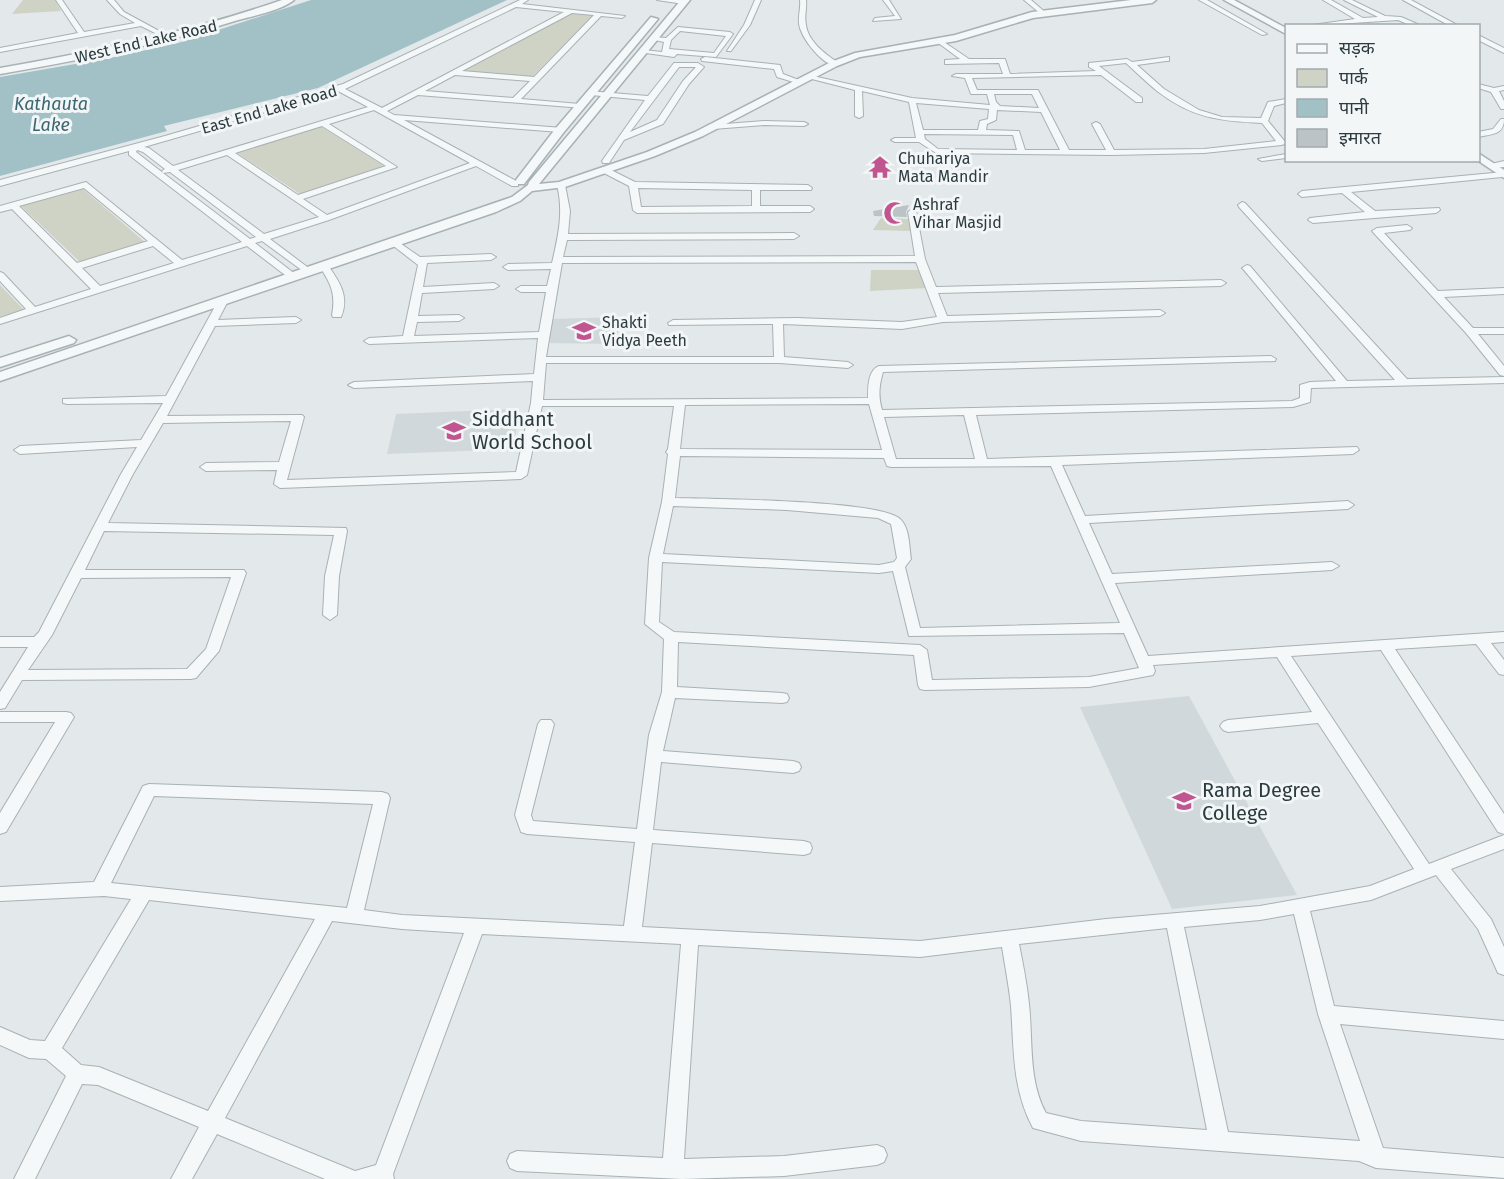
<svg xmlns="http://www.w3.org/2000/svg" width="1504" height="1179" viewBox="0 0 1504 1179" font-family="'Fira Sans','Noto Sans Devanagari',sans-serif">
	<rect width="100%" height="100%" fill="#e3e8ea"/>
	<path fill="#d1d8db" d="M 621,317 L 616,344 L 548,343 L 551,319 Z
		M 519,409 L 514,449 L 387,454 L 396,414 Z
		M 1189,696 L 1297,895 L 1172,909 L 1080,707 Z"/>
	<path fill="#ced3c5" d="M 23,0 L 55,0 L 61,11 L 12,14 Z
		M 573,13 L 593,15 L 532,77 L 462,71 Z
		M 320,126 L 384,166 L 300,194 L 236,152 Z
		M 83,189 L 146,243 L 81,263 L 21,206 Z
		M 881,218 L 910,219 L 911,231 L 873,230 Z
		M 871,270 L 921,270 L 928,288 L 870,291 Z
		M 0,285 L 24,310 L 0,317 Z"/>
	<path fill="#a2c1c6" d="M 311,0 L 507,0 L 318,88 L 164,126 L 167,131 L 0,176 L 0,77 L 110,58 L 178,43 Z"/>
	<path fill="#bbc3c6" d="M 909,205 L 906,212 L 907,217 L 874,216 L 873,211 Z"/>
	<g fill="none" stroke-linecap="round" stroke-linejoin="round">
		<g stroke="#a8b1b4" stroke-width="2">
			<path id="minor" d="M 56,0 L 62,0 L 84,32 L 135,23 L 120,14 L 107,0 L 114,0 L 124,12 L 172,38 L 167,39 L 141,26 L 0,52 L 0,48 L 78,33 Z
				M 520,0 L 528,0 L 522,4 L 625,16 L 622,18 L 601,16 L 521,99 L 580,104 L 584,106 L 583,108 L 418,95 L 387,111 L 394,115 L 563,128 L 564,130 L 560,132 L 404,120 L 518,182 L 518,186 L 512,186 L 476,166 L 329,220 L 270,239 L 310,269 L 312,271 L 307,274 L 262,241 L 255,243 L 295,274 L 295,278 L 289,278 L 247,246 L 0,324 L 0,318 L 26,309 L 0,281 L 0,272 L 3,273 L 35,307 L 91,289 L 12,209 L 0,212 L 0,206 L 86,182 L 182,260 L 242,242 L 129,155 L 129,151 L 0,186 L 0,180 L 165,136 L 343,84 ZM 516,7 L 564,12 L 382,108 L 345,89 ZM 572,13 L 594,15 L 534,77 L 462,71 ZM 455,75 L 530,81 L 513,98 L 425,91 ZM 338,91 L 368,107 L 173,166 L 149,148 L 144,147 ZM 374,110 L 470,163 L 327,215 L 303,199 L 397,167 L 329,124 ZM 322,126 L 386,166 L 298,195 L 235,153 ZM 137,150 L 143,152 L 165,169 L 162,171 L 163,173 L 136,152 ZM 227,155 L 319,217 L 264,234 L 178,170 ZM 170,172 L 256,237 L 250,239 L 163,173 ZM 84,188 L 148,241 L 77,263 L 19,206 ZM 153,246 L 174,263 L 100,286 L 82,268 Z
				M 657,0 L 683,0 L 687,2 L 684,4 Z
				M 755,0 L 761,0 L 750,25 L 731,51 L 727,51 L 744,25 Z
				M 800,0 L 806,0 C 807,8 804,17 806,25 C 808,41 824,53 837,62 L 837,66 C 823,66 801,38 799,24 C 798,16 801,8 800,0 Z
				M 883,0 L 889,0 L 901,19 L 873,21 L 875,18 L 895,16 Z
				M 1024,0 L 1031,0 L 1046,13 L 1041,14 Z
				M 1199,0 L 1207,0 L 1267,34 L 1262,35 Z
				M 1323,0 L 1331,0 L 1363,18 L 1378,17 L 1344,0 L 1352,0 L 1385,16 L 1401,17 L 1422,26 L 1412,26 L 1398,20 L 1306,26 L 1355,19 Z
				M 1403,0 L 1411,0 L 1459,26 L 1450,26 Z
				M 678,27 L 730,32 L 733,34 L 716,57 L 677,54 L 674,57 L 639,52 L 643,50 L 662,52 L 664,42 L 650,39 L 653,37 L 666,38 ZM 680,31 L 726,36 L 714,53 L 669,49 L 671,40 Z
				M 1478,35 L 1504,48 L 1504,53 L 1478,40 Z
				M 937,40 L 941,40 L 969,59 L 1005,59 L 1010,74 L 1096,71 L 1089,67 L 1089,63 L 1127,59 L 1132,62 L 1169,57 L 1169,61 L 1166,61 L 1137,65 L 1164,89 L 1199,110 L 1222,117 L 1261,118 L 1268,102 L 1286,99 L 1286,103 L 1274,106 L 1268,121 L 1286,143 L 1282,145 L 1204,153 L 1111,155 L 936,153 L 919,142 L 895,142 L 891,140 L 895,138 L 916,138 L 909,102 L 862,91 L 863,116 L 859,118 L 855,116 L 855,90 L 804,77 L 808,75 L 912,98 L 990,105 L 987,94 L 971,94 L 965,78 L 952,76 L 956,74 L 1003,74 L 999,63 L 945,64 L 945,60 L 960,59 L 937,42 ZM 1126,63 C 1136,72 1146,82 1157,91 C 1192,118 1219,121 1262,123 L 1276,141 L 1204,149 L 1114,150 L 1100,124 L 1096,122 L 1092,124 L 1106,150 L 1069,150 L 1038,90 L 977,90 L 972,78 L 1101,75 L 1136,102 L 1142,102 L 1142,98 L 1099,66 ZM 994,94 L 1032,94 L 1039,108 L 1000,106 L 996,102 ZM 916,103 L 989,109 L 988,119 L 980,121 L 978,130 L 923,130 ZM 997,110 L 1041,112 L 1060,150 L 1025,150 L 1019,131 L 986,130 L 987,124 L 996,120 ZM 924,134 L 1013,135 L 1017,150 L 938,149 L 925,139 Z
				M 705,57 L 780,65 L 783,74 L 804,82 L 800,84 L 777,77 L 774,69 L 702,61 L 701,59 Z
				M 674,63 L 698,63 L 704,67 L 689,84 L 663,124 L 624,140 L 609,163 L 603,163 L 602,161 L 645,100 L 591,95 L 588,95 L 588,91 L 648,96 ZM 679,67 L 696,67 L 683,81 L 657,120 L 630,132 Z
				M 1478,84 L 1494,88 L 1504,86 L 1504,90 L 1499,91 L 1504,101 L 1504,109 L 1501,109 L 1491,92 L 1478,88 Z
				M 1501,119 L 1504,119 C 1504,135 1492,134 1478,137 L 1478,132 L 1493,129 Z
				M 764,121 L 804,122 L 808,124 L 804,126 L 764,125 L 713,129 L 709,127 L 713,125 Z
				M 1286,154 L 1286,158 L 1262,161 L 1258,159 Z
				M 1504,161 L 1504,167 L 1491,168 L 1487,165 Z
				M 605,167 L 635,182 L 808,185 L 812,188 L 811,190 L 760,190 L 760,206 L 810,206 L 814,209 L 810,212 L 637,213 L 633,210 L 629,186 L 602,172 L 601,170 ZM 638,188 L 752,190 L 752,206 L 641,207 Z
				M 1504,172 L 1502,177 L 1351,192 L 1375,211 L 1439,208 L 1440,210 L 1436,213 L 1313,223 L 1308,220 L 1310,218 L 1365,212 L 1342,193 L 1302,197 L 1298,194 L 1302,191 Z
				M 561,182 L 565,185 L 570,211 L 568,234 L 794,233 L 799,236 L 794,239 L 567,240 L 563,257 L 915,256 L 908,212 L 912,209 L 916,212 L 925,259 L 936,287 L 1221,280 L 1226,283 L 1221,286 L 938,293 L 947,316 L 1160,310 L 1165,313 L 1160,316 L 943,322 L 902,329 L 783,324 L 784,357 L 848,362 L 853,365 L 848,368 L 779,363 L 546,363 L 543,400 L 868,398 C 868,387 868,370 879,366 L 1271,356 L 1276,359 L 1275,361 L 883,372 C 879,386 878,396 882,410 L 1292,401 L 1300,398 L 1300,385 L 1310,382 L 1336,381 L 1244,270 L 1242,268 L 1247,265 L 1250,266 L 1347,381 L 1395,380 L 1239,207 L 1238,205 L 1242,202 L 1245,203 L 1407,379 L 1504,377 L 1504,383 L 1311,388 L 1310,402 L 1293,407 L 976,415 L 987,459 L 1357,447 L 1359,450 L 1353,454 L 1062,465 L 1085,516 L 1348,501 L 1354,505 L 1348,509 L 1089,523 L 1112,574 L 1332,562 L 1339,566 L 1332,570 L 1115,583 L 1148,656 L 1504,632 L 1504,642 L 1491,643 L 1504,660 L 1504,675 L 1499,674 L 1476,644 L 1395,649 L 1504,814 L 1504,834 L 1498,832 L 1381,650 L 1291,656 L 1429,864 L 1504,835 L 1504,849 L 1451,869 L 1491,919 L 1504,947 L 1504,975 L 1498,973 L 1478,929 L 1436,875 L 1371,900 L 1310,911 L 1334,1006 L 1504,1021 L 1504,1039 L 1340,1024 L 1383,1148 L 1504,1158 L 1504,1178 L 1376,1168 L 1359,1161 L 1081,1141 L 1033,1128 C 1012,1089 1014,1049 1011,1006 C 1009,986 1005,966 1002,947 L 920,957 L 698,945 L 684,1159 L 784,1156 L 877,1145 L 884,1148 L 887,1155 L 884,1162 L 877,1165 L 784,1176 L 682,1179 L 517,1171 L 510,1168 L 507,1161 L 510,1154 L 517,1151 L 663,1158 L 681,944 L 482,934 L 393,1174 L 394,1179 L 325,1179 L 217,1134 L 192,1179 L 171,1179 L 199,1127 L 98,1085 L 82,1084 L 35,1179 L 14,1179 L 66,1076 L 46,1059 L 29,1058 L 0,1045 L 0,1027 L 30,1040 L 45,1041 L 131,899 L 104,896 L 0,901 L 0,887 L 94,882 L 143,786 L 149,784 L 382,792 L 388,794 L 390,798 L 364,910 L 402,915 L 624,926 L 635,842 L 527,834 L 521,832 L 515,815 L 538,724 L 541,720 L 551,720 L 554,724 L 531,815 L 533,821 L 637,829 L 649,735 L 662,692 L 664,639 L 645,624 L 649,558 L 662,502 L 668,454 L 666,452 L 668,449 L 674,406 L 542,406 L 527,475 L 521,479 L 280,488 L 274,484 L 277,470 L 206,471 L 200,467 L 206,463 L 279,462 L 291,421 L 163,423 L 133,474 L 108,523 L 346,528 L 347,531 L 339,576 L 337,615 L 330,620 L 323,615 L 325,576 L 334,535 L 104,531 L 85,570 L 244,570 L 246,573 L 219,651 L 196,678 L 191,679 L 22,680 L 5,708 L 0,709 L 0,692 L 28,647 L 0,647 L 0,637 L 34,637 L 39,632 L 121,474 L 137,447 L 20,454 L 14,450 L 20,446 L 141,440 L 163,403 L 67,404 L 63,403 L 63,399 L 166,396 L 218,301 L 223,298 L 228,301 L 218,320 L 296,317 L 301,320 L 296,323 L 215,326 L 167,416 L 302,415 L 304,417 L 287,480 L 516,472 L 531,403 L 533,381 L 354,388 L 348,385 L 354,382 L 534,374 L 538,338 L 369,344 L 364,341 L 369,338 L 403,336 L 418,265 L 391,244 L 389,242 L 394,239 L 420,257 L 491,254 L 496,257 L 491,260 L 427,263 L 423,287 L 494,283 L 499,286 L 494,289 L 422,293 L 418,316 L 459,315 L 464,318 L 459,321 L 417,322 L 414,336 L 539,332 L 546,292 L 521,292 L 516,289 L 521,286 L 547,286 L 551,269 L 508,270 L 503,267 L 508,264 L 552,263 C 558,237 564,212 557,185 ZM 916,262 L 937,317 L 902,322 L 797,318 L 673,320 L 668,323 L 669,325 L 773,324 L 774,357 L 546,357 L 562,263 ZM 869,404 L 882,450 L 680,449 L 685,405 ZM 964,415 L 975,459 L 896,459 L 884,417 ZM 680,456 L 884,458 L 887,466 L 891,467 L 1051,466 L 1120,623 L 920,628 L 905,567 L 911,559 C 909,547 910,528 900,519 C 881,500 710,499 675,498 ZM 673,506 L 787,510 L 878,518 L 891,524 L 897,558 L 894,562 L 879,565 L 663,554 ZM 662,562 L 879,573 L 893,571 L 909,636 L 1124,633 L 1139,668 L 1089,677 L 932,680 L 927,650 L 920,645 L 674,632 L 659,622 ZM 231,577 L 206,649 L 187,669 L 28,670 L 52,635 L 81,578 ZM 678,642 L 914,655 L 918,685 L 920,689 L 925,690 L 1089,687 L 1153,675 L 1155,671 L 1153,665 L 1277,657 L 1312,712 L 1228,720 L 1223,722 L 1220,726 L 1223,730 L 1228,732 L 1318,723 L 1414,869 L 1370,886 L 1260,906 L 1106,919 L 920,941 L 642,927 L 652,843 L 804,855 L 810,853 L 812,848 L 810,843 L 804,841 L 653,830 L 661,762 L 793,773 L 799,771 L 801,767 L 799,763 L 793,761 L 663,751 L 675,698 L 782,703 L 787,702 L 789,698 L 787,694 L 782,693 L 677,687 ZM 154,796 L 373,804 L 347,908 L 111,883 ZM 149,900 L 315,919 L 208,1111 L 99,1067 L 81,1065 L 62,1048 ZM 1294,914 L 1318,1014 L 1360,1141 L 1228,1132 L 1184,927 L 1260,920 ZM 332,921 L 402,929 L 464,933 L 376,1165 L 355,1171 L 225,1118 ZM 1167,928 L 1207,1130 L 1081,1121 L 1046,1113 C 1028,1080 1033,1040 1029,1004 C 1027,984 1023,964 1019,944 Z
				M 1407,225 L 1412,228 L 1410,230 L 1384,233 L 1438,291 L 1504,288 L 1504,294 L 1444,297 L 1473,328 L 1504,328 L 1504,334 L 1478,334 L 1504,366 L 1504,376 L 1500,375 L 1466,333 L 1372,231 L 1377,228 Z
				M 324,263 L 327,264 C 339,281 350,296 341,317 L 333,317 L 332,315 C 336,294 331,283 319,266 Z
				M 0,712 L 66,712 L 71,713 L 74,717 L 6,832 L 0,834 L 0,813 L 55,722 L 0,722 Z"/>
		</g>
		<g stroke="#a8b1b4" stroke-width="3">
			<path id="tertiary" d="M 282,0 L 294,0 C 280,11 256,15 238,20 C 160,45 80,60 0,74 L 0,68 C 96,51 190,32 282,0 Z
				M 681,0 L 690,0 L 539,184 L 559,182 L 647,152 L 695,132 L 831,62 L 855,53 L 955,35 L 1032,12 L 1131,0 L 1156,0 L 1152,3 L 1033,18 L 956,41 L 860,57 L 837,66 L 703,136 L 655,156 L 565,187 L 532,191 L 520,201 L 496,212 L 0,381 L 0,372 L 512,197 L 528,185 L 529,182 Z
				M 1224,0 L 1234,0 L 1286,28 L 1286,34 Z
				M 651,17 L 658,19 L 564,132 L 524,184 L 516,184 L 516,180 L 556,128 Z
				M 1478,153 L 1504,170 L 1504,178 L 1477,160 Z
				M 69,336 L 76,340 L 74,343 L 0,367 L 0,358 Z"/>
		</g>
		<use href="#minor" fill="#f5f8f8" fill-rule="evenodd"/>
		<use href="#tertiary" fill="#f5f8f8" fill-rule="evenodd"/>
	</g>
	<defs>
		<g id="temple-bare" transform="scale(1.8)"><path d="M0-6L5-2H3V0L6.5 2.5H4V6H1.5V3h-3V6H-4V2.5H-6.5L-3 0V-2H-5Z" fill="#c1558f" stroke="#f3f6f7" stroke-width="2.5" paint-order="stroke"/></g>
		<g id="mosque-bare" transform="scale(1.8)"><path d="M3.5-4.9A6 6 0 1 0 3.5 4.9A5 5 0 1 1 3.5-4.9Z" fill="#c1558f" stroke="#f3f6f7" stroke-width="2.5" paint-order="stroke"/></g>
		<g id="school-bare" transform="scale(1.8)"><path d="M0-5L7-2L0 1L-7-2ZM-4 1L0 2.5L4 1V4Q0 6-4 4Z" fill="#c1558f" stroke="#f3f6f7" stroke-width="2.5" paint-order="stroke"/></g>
		<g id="university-bare" transform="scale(1.8)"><path d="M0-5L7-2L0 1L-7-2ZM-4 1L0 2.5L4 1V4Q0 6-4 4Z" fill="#c1558f" stroke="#f3f6f7" stroke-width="2.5" paint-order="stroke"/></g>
	</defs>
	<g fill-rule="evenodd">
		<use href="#temple-bare" x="880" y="167"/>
		<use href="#mosque-bare" x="895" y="213"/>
		<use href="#school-bare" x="584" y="331"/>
		<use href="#school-bare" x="454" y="431"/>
		<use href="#university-bare" x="1184" y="801"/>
	</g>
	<g text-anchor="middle" stroke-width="6" stroke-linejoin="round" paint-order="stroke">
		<g font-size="16" fill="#2c3b40" stroke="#f3f6f7">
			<text transform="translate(146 41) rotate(-13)" y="6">West End Lake Road</text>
			<text transform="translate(269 109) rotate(-16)" y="6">East End Lake Road</text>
		</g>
		<g font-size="16" fill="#2c3b40" stroke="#f3f6f7" text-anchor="start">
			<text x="898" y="164">Chuhariya<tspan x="898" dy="18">Mata Mandir</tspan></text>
			<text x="913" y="210">Ashraf<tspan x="913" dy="18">Vihar Masjid</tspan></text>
			<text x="602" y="328">Shakti<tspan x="602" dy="18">Vidya Peeth</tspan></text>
		</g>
		<g font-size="18" font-style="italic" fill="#3a6770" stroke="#f3f6f7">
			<text x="51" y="110">Kathauta<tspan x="51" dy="21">Lake</tspan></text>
		</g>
		<g font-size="20" fill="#2c3b40" stroke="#f3f6f7" text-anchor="start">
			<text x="472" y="426">Siddhant<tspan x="472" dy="23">World School</tspan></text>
			<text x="1202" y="797">Rama Degree<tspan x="1202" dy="23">College</tspan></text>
		</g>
	</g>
	<rect x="1285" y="24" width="195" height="138" fill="#f3f6f7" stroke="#a3abae" stroke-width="1.5"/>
	<rect x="1297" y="44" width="30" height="9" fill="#f5f8f8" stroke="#a3abae" stroke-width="1.5"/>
	<text x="1339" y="54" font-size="18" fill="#2c3b40">सड़क</text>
	<rect x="1297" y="69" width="30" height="18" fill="#ced3c5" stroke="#a3abae" stroke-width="1.5"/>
	<text x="1339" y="84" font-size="18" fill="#2c3b40">पार्क</text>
	<rect x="1297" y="99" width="30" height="18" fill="#a2c1c6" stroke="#a3abae" stroke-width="1.5"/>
	<text x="1339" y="114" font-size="18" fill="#2c3b40">पानी</text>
	<rect x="1297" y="129" width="30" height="18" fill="#bbc3c6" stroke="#a3abae" stroke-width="1.5"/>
	<text x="1339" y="144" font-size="18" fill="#2c3b40">इमारत</text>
</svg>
